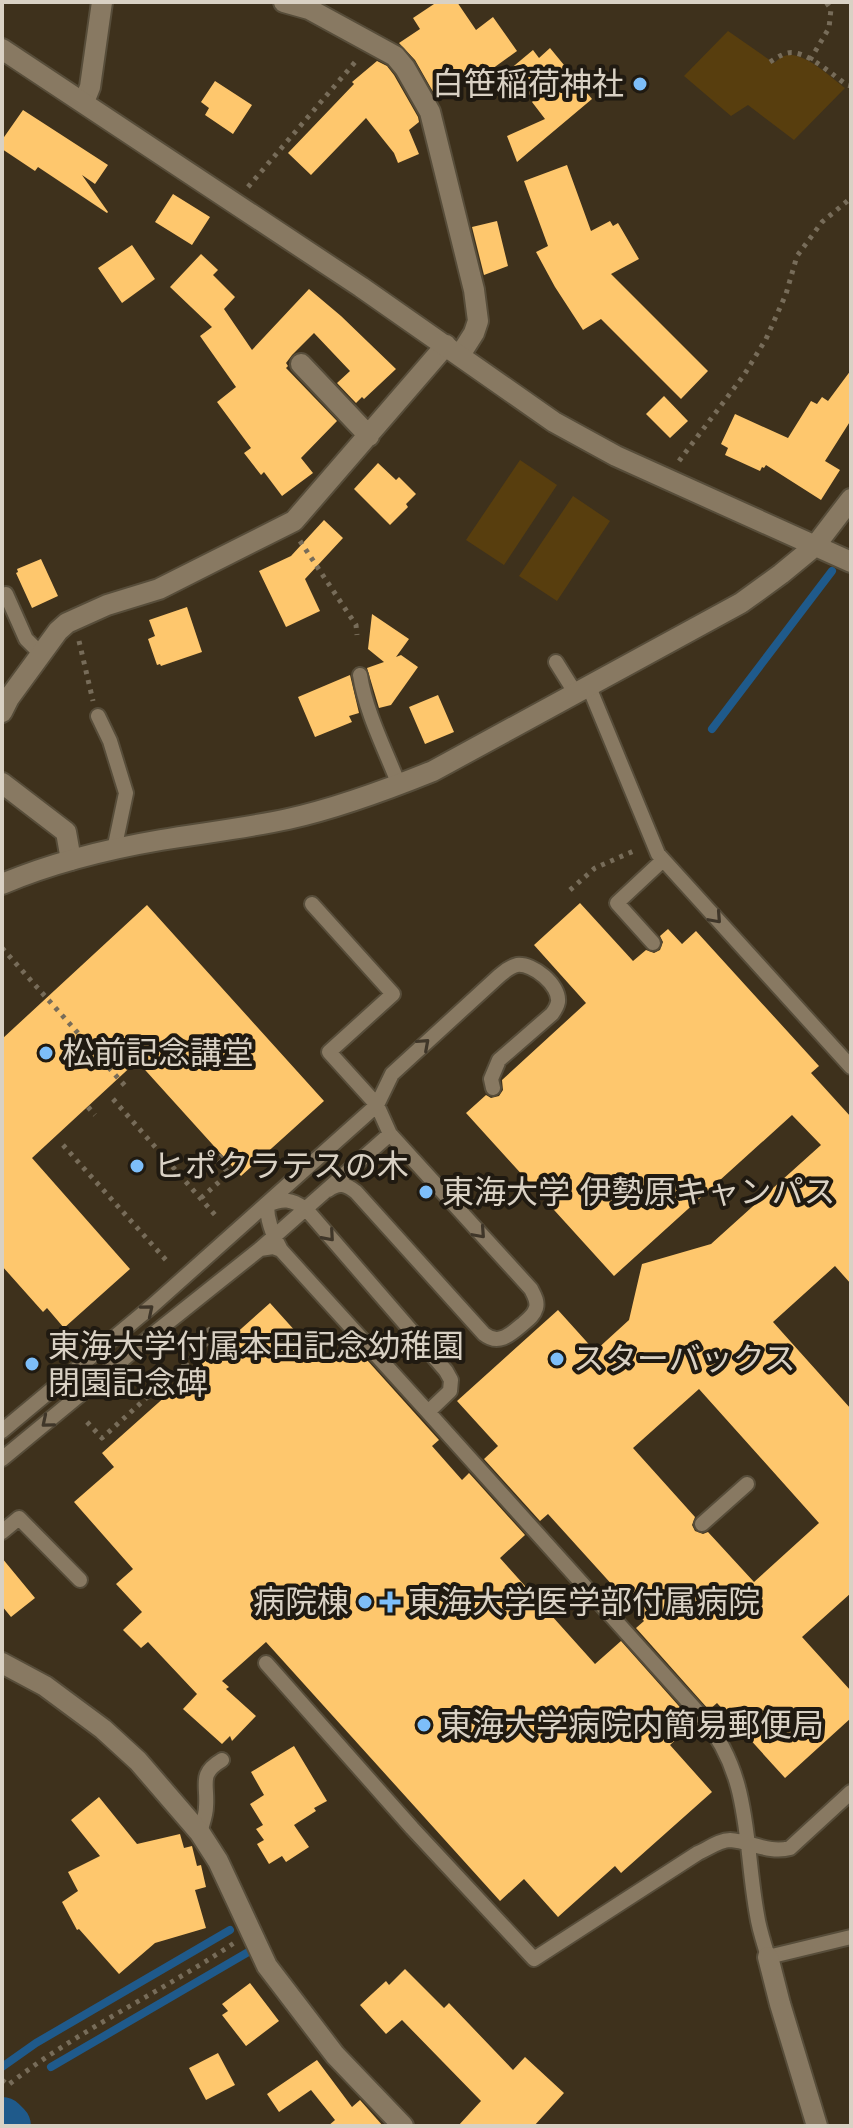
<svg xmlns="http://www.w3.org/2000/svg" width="853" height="2128" viewBox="0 0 853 2128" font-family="Jost,'Noto Sans JP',sans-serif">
	<rect width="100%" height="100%" fill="#3e311c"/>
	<path fill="#583e0e" d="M 728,31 L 774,63 C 777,61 780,57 784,56 C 802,49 832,78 845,88 L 794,140 L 748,105 L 731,116 L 684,76 Z
		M 520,460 L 557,485 L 504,565 L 466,540 Z
		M 573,496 L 610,521 L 557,601 L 519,576 Z"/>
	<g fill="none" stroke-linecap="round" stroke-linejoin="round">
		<path stroke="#1f5a8b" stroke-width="8" d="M 712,729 L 832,571
			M 2,2067 L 36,2043 L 230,1930
			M 51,2067 L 250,1951"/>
		<path stroke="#1f5a8b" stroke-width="48" d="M 2,2121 L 7,2126"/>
	</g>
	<path fill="#fec76d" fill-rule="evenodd" d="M 437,2 L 457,2 L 476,30 L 493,17 L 517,51 L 474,82 L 468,74 L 436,97 L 415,60 L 399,43 L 420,29 L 413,18 Z
		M 550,48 L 592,99 L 517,162 L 507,136 L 545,119 L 532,102 L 534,100 L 509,70 L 533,50 L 539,58 Z
		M 377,61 L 387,66 L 394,75 L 418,117 L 419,122 L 409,130 L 419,154 L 398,163 L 394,153 L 366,118 L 311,175 L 288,153 L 354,84 L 352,82 Z
		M 215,81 L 252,105 L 233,134 L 205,115 L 209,108 L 201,102 Z
		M 23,110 L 108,165 L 95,184 L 82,175 L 108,212 L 107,213 L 38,167 L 35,171 L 2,149 L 2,140 Z
		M 567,165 L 591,231 L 610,221 L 613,226 L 618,223 L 639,259 L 611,274 L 708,371 L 681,399 L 601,319 L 583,330 L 555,287 L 536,252 L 548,246 L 524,181 Z
		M 173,194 L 210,217 L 192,245 L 155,222 Z
		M 497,221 L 508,266 L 484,275 L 472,227 Z
		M 132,245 L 155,279 L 122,303 L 98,268 Z
		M 201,254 L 218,270 L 213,275 L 235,297 L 224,309 L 252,350 L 309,289 L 341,316 L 396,369 L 364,399 L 362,397 L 356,403 L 337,383 L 350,371 L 314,333 L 292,355 L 286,363 L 288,366 L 286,368 L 337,421 L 301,458 L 313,473 L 282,496 L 264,472 L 261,475 L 244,453 L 251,448 L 217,402 L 236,387 L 200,336 L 212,327 L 170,287 Z
		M 851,370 L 851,420 L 825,461 L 840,470 L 821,500 L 766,465 L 764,468 L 762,467 L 760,471 L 725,455 L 728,448 L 721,444 L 735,414 L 788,438 L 811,401 L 817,404 L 822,397 L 828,401 Z
		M 664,396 L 688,421 L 670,438 L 646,414 Z
		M 378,463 L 396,480 L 399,477 L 416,494 L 406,504 L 408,507 L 390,525 L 354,489 Z
		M 324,520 L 343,538 L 305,579 L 320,611 L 286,627 L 259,571 L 291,556 Z
		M 41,559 L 58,596 L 32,608 L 16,573 L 18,572 L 17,569 Z
		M 187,607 L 202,652 L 161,666 L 160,664 L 157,665 L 148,639 L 155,636 L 149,620 Z
		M 372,614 L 409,639 L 396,657 L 401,655 L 418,667 L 391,705 L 379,708 L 367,668 L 384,662 L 368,649 Z
		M 350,675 L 359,713 L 349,716 L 352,722 L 315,737 L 298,697 Z
		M 438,695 L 454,732 L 425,744 L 409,707 Z
		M 580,903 L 633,961 L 646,950 L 654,953 L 660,950 L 663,942 L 660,936 L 668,929 L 682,944 L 696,931 L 819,1066 L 811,1073 L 851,1117 L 851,1284 L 835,1266 L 773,1322 L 851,1409 L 851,1593 L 802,1637 L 851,1691 L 851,1718 L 785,1778 L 717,1703 L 709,1710 L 636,1628 L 644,1621 L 628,1603 L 631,1595 L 628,1589 L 620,1586 L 615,1588 L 548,1514 L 540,1521 L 484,1459 L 498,1446 L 457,1401 L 558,1310 L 595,1351 L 629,1320 L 642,1264 L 711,1244 L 821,1145 L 792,1115 L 614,1276 L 466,1113 L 486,1095 L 491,1098 L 499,1096 L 503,1090 L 502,1080 L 586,1003 L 534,945 ZM 699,1389 L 819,1523 L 754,1582 L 708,1532 L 703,1534 L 695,1531 L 692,1525 L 695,1517 L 633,1448 Z
		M 147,905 L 324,1101 L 241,1176 L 137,1061 L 32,1158 L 130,1269 L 64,1328 L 47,1308 L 43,1312 L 2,1266 L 2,1039 Z
		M 270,1303 L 324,1363 L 349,1340 L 439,1440 L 432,1446 L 462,1480 L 469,1473 L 525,1535 L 500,1558 L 595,1664 L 621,1641 L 694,1723 L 670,1745 L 712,1792 L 621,1873 L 615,1866 L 558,1917 L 524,1879 L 500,1901 L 266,1642 L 222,1681 L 229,1687 L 226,1689 L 256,1716 L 232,1741 L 230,1736 L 222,1744 L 183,1709 L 197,1694 L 148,1642 L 141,1648 L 123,1630 L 142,1612 L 116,1584 L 133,1569 L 74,1502 L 114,1467 L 102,1453 Z
		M 2,1558 L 35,1598 L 11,1617 L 2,1606 Z
		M 294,1746 L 327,1801 L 314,1808 L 316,1811 L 294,1825 L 309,1847 L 286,1862 L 282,1856 L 269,1864 L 257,1844 L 264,1840 L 256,1829 L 263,1825 L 250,1804 L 264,1795 L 251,1772 Z
		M 99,1797 L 137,1844 L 180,1834 L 184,1848 L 192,1846 L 197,1866 L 201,1865 L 206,1887 L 195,1890 L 206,1928 L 155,1943 L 119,1974 L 79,1929 L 77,1930 L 62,1902 L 78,1891 L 68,1872 L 100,1856 L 71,1820 Z
		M 405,1969 L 444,2008 L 449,2003 L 513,2070 L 525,2057 L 564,2093 L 534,2126 L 458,2126 L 481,2101 L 402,2020 L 386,2034 L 360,2005 L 386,1981 L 389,1985 Z
		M 250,1983 L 279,2021 L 246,2046 L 222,2015 L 228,2011 L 222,2004 Z
		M 218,2053 L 235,2085 L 206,2100 L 189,2068 Z
		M 317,2060 L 352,2107 L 360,2100 L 383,2126 L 328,2126 L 335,2120 L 311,2090 L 279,2112 L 267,2094 Z"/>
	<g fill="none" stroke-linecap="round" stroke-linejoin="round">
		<g stroke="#574d3a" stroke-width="18">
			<path id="service" d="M 6,594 L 26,639 L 41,654
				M 556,662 L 576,694
				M 360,675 C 366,713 385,749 399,785
				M 589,687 L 658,854 L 851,1067
				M 98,716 L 110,741 L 126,793 L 114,850
				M 312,904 L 393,994 L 329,1052 L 377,1105 L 390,1134 L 531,1289 C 534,1295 538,1301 536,1308 C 534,1315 529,1319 524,1323 C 511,1334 499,1346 484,1334 L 356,1192 C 346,1184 339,1182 328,1190
				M 653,943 L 617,903 L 663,860
				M 260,1249 L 273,1247 L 281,1250 L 428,1412 L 450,1391 L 451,1380 L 446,1371 L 306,1209 C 291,1199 284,1198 267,1205 C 267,1222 273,1236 281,1250
				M 428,1412 L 703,1718 C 752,1777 744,1844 757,1915 C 759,1929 764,1943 768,1957 L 851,1937
				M 2,1431 L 152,1306 L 377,1105 L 392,1074 L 499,976 C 505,971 509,967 517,965 C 533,963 560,985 558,1002 C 557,1007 555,1010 552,1014 L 499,1060 L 491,1079 L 493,1088
				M 2,1459 L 156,1332 L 260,1249 L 390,1134
				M 702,1524 L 747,1484
				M 2,1532 L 19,1518 L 80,1580
				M 606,1610 L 621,1596
				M 266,1663 L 412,1828 L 534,1959 L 698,1853 C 708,1849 719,1840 730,1840 C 750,1841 769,1854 790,1848 L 851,1792
				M 200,1833 C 202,1825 206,1815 206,1807 C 208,1784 198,1774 222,1760"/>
		</g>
		<g stroke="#574d3a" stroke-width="24">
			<path id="minor" d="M 284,2 L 309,9 L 395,56 L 405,68 L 430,112 L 474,290 L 478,321 L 474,333 L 460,355
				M 84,102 L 90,87 L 102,2
				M 301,364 L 369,436
				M 2,712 L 9,698 L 58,631 L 67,623 L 107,605 L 159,589 L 294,521 L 446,345
				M 2,783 L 66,832 L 71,860
				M 2,1663 L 45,1686 L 103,1729 L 138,1761 L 200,1833 L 218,1861 L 267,1966 L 335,2055 L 403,2126"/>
		</g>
		<g stroke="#574d3a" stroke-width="24">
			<path id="tertiary" d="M 2,49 L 361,287 L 554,422 L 616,456 L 851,562
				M 2,884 C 52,863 108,849 161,840 C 203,833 246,828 288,819 C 338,808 386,790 433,771 L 741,603 L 781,574 L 815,546 L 851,499
				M 768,1957 L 780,2004 L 817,2126"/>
		</g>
		<path stroke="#776c59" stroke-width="5" stroke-dasharray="4 6" stroke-linecap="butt" d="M 810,60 L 829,28 L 831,9 L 826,2
			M 770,62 C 778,57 786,51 795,53 C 811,55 834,76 847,85 L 851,86
			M 248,187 L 356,61
			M 679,461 L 744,375 L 766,339 L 786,294 L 797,256 L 822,222 L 851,198
			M 300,541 L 356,625 L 357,635
			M 79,641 L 93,701
			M 570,890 L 595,868 L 636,850
			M 2,948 L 127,1088
			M 113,1099 L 216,1216
			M 88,1107 L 95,1115
			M 63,1145 L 166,1260
			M 201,1198 L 229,1173 L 217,1160 L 222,1155
			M 185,1363 L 193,1371
			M 87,1422 L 102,1438 L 214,1337 L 204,1324
			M 2,2080 L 8,2085 C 78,2030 160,1993 234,1943"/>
		<use href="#service" stroke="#887962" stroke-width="14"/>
		<use href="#minor" stroke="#887962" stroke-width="20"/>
		<use href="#tertiary" stroke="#887962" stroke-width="20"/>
	</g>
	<defs><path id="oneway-chevron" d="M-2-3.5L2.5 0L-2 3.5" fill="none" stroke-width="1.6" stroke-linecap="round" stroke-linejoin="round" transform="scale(2)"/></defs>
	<g stroke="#3f3629">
		<use href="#oneway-chevron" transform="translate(716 918) rotate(48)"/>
		<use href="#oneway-chevron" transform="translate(424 1044) rotate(-42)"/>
		<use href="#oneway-chevron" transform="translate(480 1233) rotate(48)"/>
		<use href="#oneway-chevron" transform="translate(329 1236) rotate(49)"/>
		<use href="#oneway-chevron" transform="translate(148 1310) rotate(-40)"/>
		<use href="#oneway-chevron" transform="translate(47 1422) rotate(140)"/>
	</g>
	<g fill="#7dbef9" stroke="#201a11" stroke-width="3">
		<circle cx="640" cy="84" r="8"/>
		<circle cx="46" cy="1053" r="8"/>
		<circle cx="137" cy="1166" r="8"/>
		<circle cx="426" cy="1192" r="8"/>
		<circle cx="557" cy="1359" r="8"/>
		<circle cx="32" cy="1364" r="8"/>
		<circle cx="365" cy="1602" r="8"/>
		<path d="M386 1590h8v8h8v8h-8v8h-8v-8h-8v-8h8z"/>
		<circle cx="424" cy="1725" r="8"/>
	</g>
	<g text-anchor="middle" stroke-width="8" stroke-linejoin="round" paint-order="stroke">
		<g font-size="32" fill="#d9d1c4" stroke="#201a11" text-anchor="start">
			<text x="624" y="95" text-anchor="end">白笹稲荷神社</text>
			<text x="62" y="1064">松前記念講堂</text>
			<text x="153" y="1177">ヒポクラテスの木</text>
			<text x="442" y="1203">東海大学 伊勢原キャンパス</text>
			<text x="48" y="1357">東海大学付属本田記念幼稚園<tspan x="48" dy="37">閉園記念碑</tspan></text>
			<text x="573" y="1370">スターバックス</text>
			<text x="349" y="1613" text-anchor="end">病院棟</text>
			<text x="408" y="1613">東海大学医学部付属病院</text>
			<text x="440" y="1736">東海大学病院内簡易郵便局</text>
		</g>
	</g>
	<rect width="853" height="2128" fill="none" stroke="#d9d1c4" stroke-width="8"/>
</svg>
